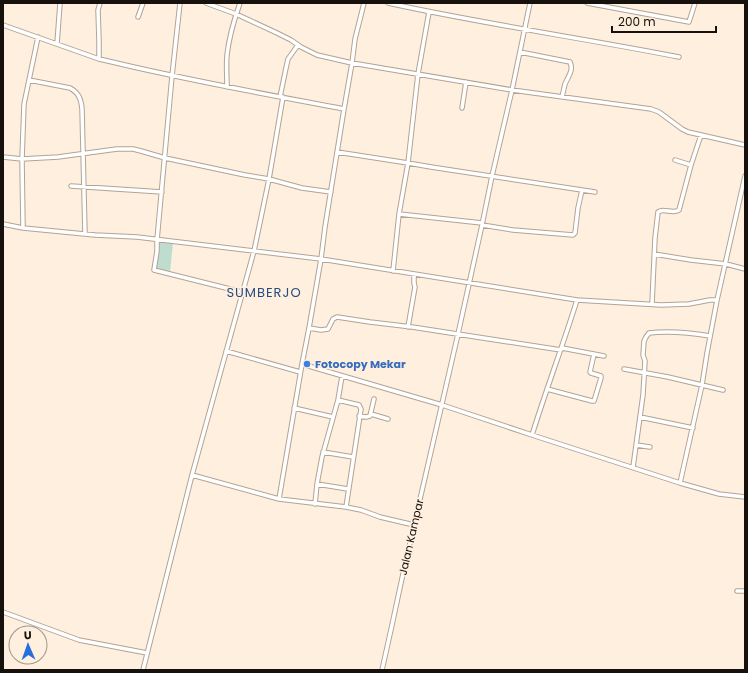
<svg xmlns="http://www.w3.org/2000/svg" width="748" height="673" viewBox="0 0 748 673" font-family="Poppins,sans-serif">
	<rect width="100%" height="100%" fill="#feefde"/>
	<path fill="#beddce" d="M 158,241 L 173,243 L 170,272 L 156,270 Z"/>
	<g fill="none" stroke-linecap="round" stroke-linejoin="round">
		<g stroke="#b2a495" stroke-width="5.5">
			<path id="street" d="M 180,3 L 172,76 L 157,240 L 157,251 L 154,270 L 242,292
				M 206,3 L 236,14 L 277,33 L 291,40 L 301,47 L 317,55 L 352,63 L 512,90 L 651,109 L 659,112 L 682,129 L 688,132 L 745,145
				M 364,3 L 355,39 L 352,63 L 344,109 L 325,227 L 321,259 L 577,300 L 661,305 L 689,304 L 710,300 L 717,300
				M 388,3 C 484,24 582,38 679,57
				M 587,3 L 689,22 L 695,3
				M 138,17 L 143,3
				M 3,25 L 99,59 L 108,61 C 186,80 265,94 344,109
				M 57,44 L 60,3
				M 520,52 L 570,62 C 574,70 568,77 565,84 C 564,88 563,93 562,97
				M 99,59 L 99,40 L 98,10 L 100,3
				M 29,80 L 70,88 C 79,93 81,99 82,109 L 85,234
				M 227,87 C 227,76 226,65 227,55 C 229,37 234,20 240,3
				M 280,97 L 286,68 L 288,59 L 298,45
				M 462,108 L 466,82
				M 337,152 L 408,163 L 431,167 L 595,192
				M 3,157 L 22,159 L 24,104 L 38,37
				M 675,160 L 691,165 L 701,135
				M 71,186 L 162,192
				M 399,214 L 482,223
				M 3,224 L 23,228 L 95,235 L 137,237 L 321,259 L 309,328 L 302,364 L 442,405 L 532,435 L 680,483 L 719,494 L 745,497
				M 482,225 L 513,230 L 573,235 L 575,233 L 578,208 L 582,190
				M 23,228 L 22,159 L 58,157 L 117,149 L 133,149 L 141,151 L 165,158 L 245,175 L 269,179 L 302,188 L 331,192
				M 654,254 L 691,260 L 726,264 L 745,269
				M 393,271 L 399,214 L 408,163 L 418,74 L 429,12
				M 652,304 L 655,238 L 658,212 L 660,211 C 666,209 673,214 679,210 L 691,165
				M 408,327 L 415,287 L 414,283 L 414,274
				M 309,328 L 321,330 L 328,329 L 333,319 L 337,317 L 370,322 L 412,327 L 561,350
				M 562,348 L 604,356
				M 226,351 L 300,372
				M 624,369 L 668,377 L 723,390
				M 547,389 L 592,401 L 594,401 L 601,378 L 601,376 L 591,373 L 590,372 L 594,354
				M 338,400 L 359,405 L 361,409 L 346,507
				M 294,408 L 333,417
				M 371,414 L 388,419
				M 359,416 L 366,417 L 370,416 L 374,399
				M 640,417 L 693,428
				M 532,435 C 546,390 563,345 577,300
				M 636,445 L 650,447
				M 323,452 L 353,457
				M 633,467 L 643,395 L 645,361 L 643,355 L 644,341 L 646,337 L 649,333 C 667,331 692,333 710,336
				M 192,475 L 279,499 L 346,507 L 361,510 L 380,517 L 414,525
				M 680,483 L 702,385 L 707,353 L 717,300 L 745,176
				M 317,484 L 348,489
				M 279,499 L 302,364
				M 315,504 L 317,484 L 322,457 L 338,400 L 342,376
				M 737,591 L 745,591
				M 3,612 L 79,640 L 147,653
				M 143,670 L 192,475 L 254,251 L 269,179 L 283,97
				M 382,670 L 392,625 L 404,569 L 458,334 L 482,225 L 492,176 L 512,90 L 530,3"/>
		</g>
		<use href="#street" stroke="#fff" stroke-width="3.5"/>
	</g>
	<circle fill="#3f7fe0" stroke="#feefde" stroke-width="1.5" cx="307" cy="364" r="4"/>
	<g text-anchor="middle" stroke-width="3.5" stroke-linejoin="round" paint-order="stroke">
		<g font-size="11" font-weight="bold" fill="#366cbe" stroke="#feefde" text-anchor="start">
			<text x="315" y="368">Fotocopy Mekar</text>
		</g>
		<g font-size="11" fill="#16110c" stroke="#feefde">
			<text transform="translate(411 537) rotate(-77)" y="4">Jalan Kampar</text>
		</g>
		<g font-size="13" letter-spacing="1" fill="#274c82" stroke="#feefde">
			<text x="264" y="297">SUMBERJO</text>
		</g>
	</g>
	<rect width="748" height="673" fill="none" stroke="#16110c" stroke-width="8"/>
	<g transform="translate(28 645) rotate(358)"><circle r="19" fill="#feefde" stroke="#a1968a"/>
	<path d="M0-3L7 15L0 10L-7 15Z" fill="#2471dc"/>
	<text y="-6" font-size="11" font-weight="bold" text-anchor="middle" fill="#16110c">U</text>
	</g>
	<path d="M612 26v6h104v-6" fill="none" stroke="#16110c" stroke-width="2"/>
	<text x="618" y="26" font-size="12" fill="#16110c" stroke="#feefde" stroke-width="3" paint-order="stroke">200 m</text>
</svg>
